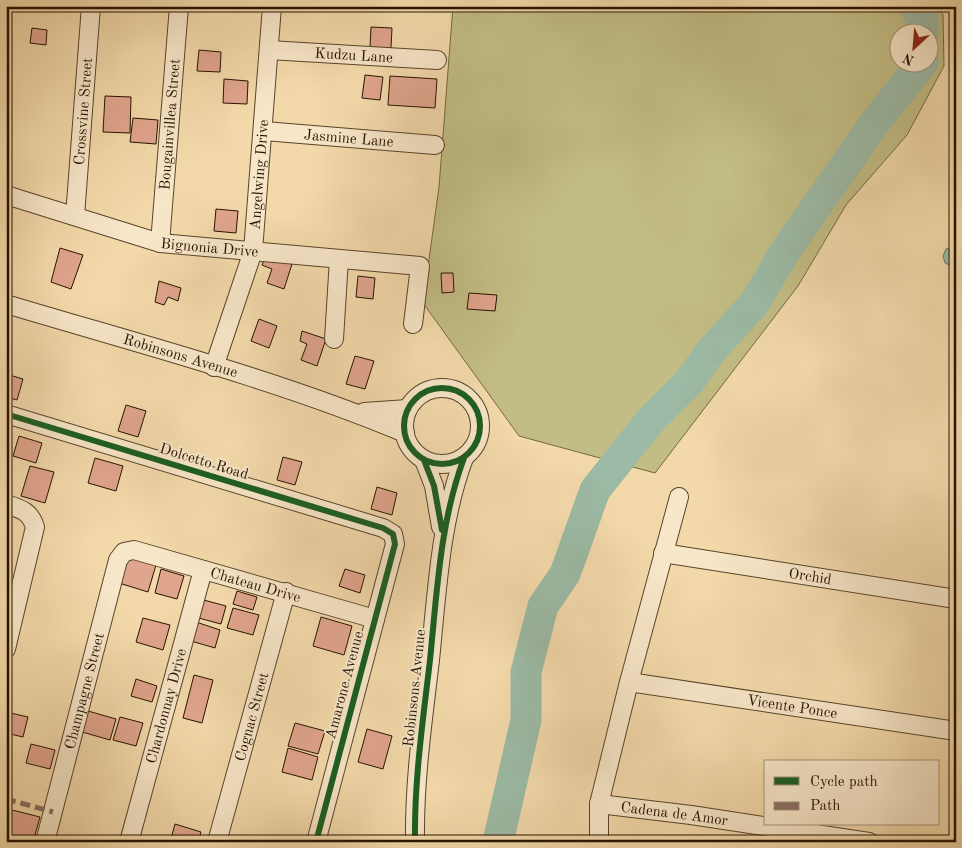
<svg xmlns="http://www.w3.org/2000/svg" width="962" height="848" viewBox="0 0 962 848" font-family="'Old Standard TT',serif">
	<rect width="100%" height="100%" fill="#f3d9aa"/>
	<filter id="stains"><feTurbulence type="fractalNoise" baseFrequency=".004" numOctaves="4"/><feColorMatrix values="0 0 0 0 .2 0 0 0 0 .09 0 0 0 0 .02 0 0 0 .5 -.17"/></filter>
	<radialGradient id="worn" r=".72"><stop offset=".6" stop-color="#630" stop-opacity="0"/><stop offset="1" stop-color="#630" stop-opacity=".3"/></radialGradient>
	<path fill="#c2bd84" stroke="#746842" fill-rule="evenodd" d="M 453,6 L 939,6 L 943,15 L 944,66 L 907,135 L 846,205 L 798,286 L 655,473 L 519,436 L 423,303 L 439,187 ZM 900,32 L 930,32 L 930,62 L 900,62 Z"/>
	<path fill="#9cbaa5" stroke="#6d7763" d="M 956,247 L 956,268 L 945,263 L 943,256 L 946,249 Z"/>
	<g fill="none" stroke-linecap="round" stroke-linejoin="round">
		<path stroke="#9cbaa5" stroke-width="31" d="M 915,6 L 923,22 L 923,32
			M 498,842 L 526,720 L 526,672 L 543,606 L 565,574 L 595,490 L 650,421 L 689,382 L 711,351 L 754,304 L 784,253 L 873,125 L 923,62"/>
	</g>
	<path fill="#e0a58d" stroke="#261300" d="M 371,27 L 392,28 L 391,48 L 370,47 Z
		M 32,28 L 47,30 L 46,45 L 30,43 Z
		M 199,50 L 221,52 L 220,72 L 197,71 Z
		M 365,75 L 383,77 L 380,100 L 362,98 Z
		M 390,76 L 437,79 L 435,108 L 388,105 Z
		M 224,79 L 248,81 L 247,104 L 223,103 Z
		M 105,96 L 131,97 L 130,133 L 103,132 Z
		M 133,118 L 158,120 L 156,144 L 130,142 Z
		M 216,209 L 238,211 L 236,233 L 214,231 Z
		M 60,248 L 83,255 L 71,289 L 51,282 Z
		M 265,258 L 292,264 L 284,289 L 267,283 L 272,269 L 262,265 Z
		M 441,273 L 453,273 L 454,292 L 442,293 Z
		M 358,276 L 375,278 L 373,299 L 356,297 Z
		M 159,281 L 181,288 L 178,301 L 168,297 L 164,305 L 155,302 Z
		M 469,293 L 497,295 L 495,311 L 467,309 Z
		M 259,319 L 277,326 L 269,348 L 251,341 Z
		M 302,331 L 326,339 L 317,366 L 301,360 L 307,344 L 300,341 Z
		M 355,356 L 374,361 L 365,389 L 346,384 Z
		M 6,374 L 23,379 L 17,400 L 6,397 Z
		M 126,405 L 146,411 L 138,437 L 118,431 Z
		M 19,436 L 42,443 L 36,463 L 13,456 Z
		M 283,457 L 302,462 L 295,485 L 277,480 Z
		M 95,458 L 123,466 L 116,491 L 88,483 Z
		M 30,466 L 54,472 L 45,503 L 21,496 Z
		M 377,487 L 397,493 L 392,515 L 371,509 Z
		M 127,557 L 156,565 L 148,592 L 119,583 Z
		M 161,569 L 184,576 L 177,599 L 155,593 Z
		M 345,569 L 365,575 L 360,593 L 339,586 Z
		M 237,591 L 257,597 L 253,610 L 233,604 Z
		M 200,599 L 226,606 L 221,624 L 195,617 Z
		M 233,608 L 259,615 L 253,635 L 227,628 Z
		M 321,617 L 352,626 L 344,655 L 313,646 Z
		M 143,618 L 170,625 L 163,650 L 136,642 Z
		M 196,622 L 220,630 L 215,648 L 191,641 Z
		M 194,675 L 213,680 L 202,723 L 183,718 Z
		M 136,679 L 157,686 L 152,702 L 131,696 Z
		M 88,711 L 116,719 L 110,740 L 82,732 Z
		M 6,712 L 28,717 L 23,737 L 6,733 Z
		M 120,717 L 143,723 L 136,746 L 113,740 Z
		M 295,723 L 325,731 L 318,754 L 288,746 Z
		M 367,729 L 392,736 L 383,769 L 358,762 Z
		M 31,744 L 55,750 L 50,769 L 26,763 Z
		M 288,748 L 318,757 L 312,780 L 282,772 Z
		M 12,810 L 40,817 L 33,842 L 20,842 L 6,838 Z
		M 175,824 L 201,832 L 198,842 L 170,842 Z"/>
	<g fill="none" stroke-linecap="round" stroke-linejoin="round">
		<g stroke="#59442a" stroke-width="20">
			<g id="minor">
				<path id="s1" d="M 269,50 L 437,60"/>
				<path id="s2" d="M 264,131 L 435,145"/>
				<path id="s3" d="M 6,195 L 160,243 L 420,266 L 413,324"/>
				<path id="s4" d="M 75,216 L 91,6"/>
				<path id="s5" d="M 160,243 L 179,6"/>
				<path id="s6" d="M 6,304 C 139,344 276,379 405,433"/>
				<path d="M 334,339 L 339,259"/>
				<path id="s7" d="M 214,367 L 253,251 L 272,6"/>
				<circle cx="442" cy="426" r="38"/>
				<path d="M 364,412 L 408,409"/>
				<path d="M 6,414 L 383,528 L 393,534 L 395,544 L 316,842"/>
				<path d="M 424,460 L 434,486 L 441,527"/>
				<path d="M 6,504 C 21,509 30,511 35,527 L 6,649"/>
				<path id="s8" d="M 663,553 L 956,599"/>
				<path id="s9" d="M 629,682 L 956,731"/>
				<path id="s10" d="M 599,804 L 691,815 L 869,842"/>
				<path id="s11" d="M 45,842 L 118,560 L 124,552 L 134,550 L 375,619"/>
				<path id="s12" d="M 129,842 L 203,570"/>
				<path id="s13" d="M 217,842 L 286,592"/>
				<path d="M 415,842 C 414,781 423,720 430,660 C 437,592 440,522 464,458"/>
				<path d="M 599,842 L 599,804 L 629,682 L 679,497"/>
			</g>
		</g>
		<use href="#minor" stroke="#f7e6c8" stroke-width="18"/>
		<path stroke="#8d6e63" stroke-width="5" stroke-dasharray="10 5" stroke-linecap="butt" d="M 6,799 L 53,812"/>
		<g stroke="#f7e6c8" stroke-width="9">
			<path id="cycleway" d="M404 426a38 38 0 1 1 76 0a38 38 0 1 1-76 0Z
				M 6,414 L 383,528 L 393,534 L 395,544 L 316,842
				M 424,460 L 434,486 L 442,530
				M 415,842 C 414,781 423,720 430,660 C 437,592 440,522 464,458"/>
		</g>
		<use href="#cycleway" stroke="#1b5e20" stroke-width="6"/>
	</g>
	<g text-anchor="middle" stroke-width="4" stroke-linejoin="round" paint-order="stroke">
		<g font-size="15" fill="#261300" stroke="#f7e6c8">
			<text dy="5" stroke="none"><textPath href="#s1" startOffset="85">Kudzu Lane</textPath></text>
			<text dy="5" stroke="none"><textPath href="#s4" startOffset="105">Crossvine Street</textPath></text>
			<text dy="5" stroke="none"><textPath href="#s5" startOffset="119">Bougainvillea Street</textPath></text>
			<text dy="5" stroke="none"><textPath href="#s2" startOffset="85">Jasmine Lane</textPath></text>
			<text dy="5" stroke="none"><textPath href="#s7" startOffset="199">Angelwing Drive</textPath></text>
			<text dy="5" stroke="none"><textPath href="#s3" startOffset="211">Bignonia Drive</textPath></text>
			<text dy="5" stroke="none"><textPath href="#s6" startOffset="182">Robinsons Avenue</textPath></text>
			<text transform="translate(204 461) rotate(17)" y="5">Dolcetto Road</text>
			<text dy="5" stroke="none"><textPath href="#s8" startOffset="149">Orchid</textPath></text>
			<text dy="5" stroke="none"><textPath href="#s11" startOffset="438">Chateau Drive</textPath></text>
			<text transform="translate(344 685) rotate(-75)" y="5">Amarone Avenue</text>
			<text transform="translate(414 688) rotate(-84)" y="5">Robinsons Avenue</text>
			<text dy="5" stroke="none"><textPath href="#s11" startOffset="156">Champagne Street</textPath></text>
			<text dy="5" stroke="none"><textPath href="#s12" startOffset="141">Chardonnay Drive</textPath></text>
			<text dy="5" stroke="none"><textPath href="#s9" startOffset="165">Vicente Ponce</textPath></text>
			<text dy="5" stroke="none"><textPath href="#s13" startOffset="130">Cognac Street</textPath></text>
			<text dy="5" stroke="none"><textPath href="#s10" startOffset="76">Cadena de Amor</textPath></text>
		</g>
	</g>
	<rect width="962" height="848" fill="none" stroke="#f3d9aa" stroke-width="25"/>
	<rect x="8" y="8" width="947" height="833" fill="none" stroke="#261300" stroke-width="2.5"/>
	<rect x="12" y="12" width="937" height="823" fill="none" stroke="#261300"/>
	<rect x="764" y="760" width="175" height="65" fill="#f7e6c8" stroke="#a39278"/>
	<rect x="774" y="777" width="25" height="8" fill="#1b5e20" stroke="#a39278"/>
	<text x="810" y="786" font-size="15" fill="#261300">Cycle path</text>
	<rect x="774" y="802" width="25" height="8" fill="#8d6e63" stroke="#a39278"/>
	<text x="810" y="810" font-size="15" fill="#261300">Path</text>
	<g transform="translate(914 48) rotate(206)"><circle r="24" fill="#f7e6c8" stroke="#a39278"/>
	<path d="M0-4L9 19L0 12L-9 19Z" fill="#8f2418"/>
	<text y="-8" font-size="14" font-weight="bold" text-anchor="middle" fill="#261300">N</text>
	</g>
	<rect width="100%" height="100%" filter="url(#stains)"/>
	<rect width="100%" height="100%" fill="url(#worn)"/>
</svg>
